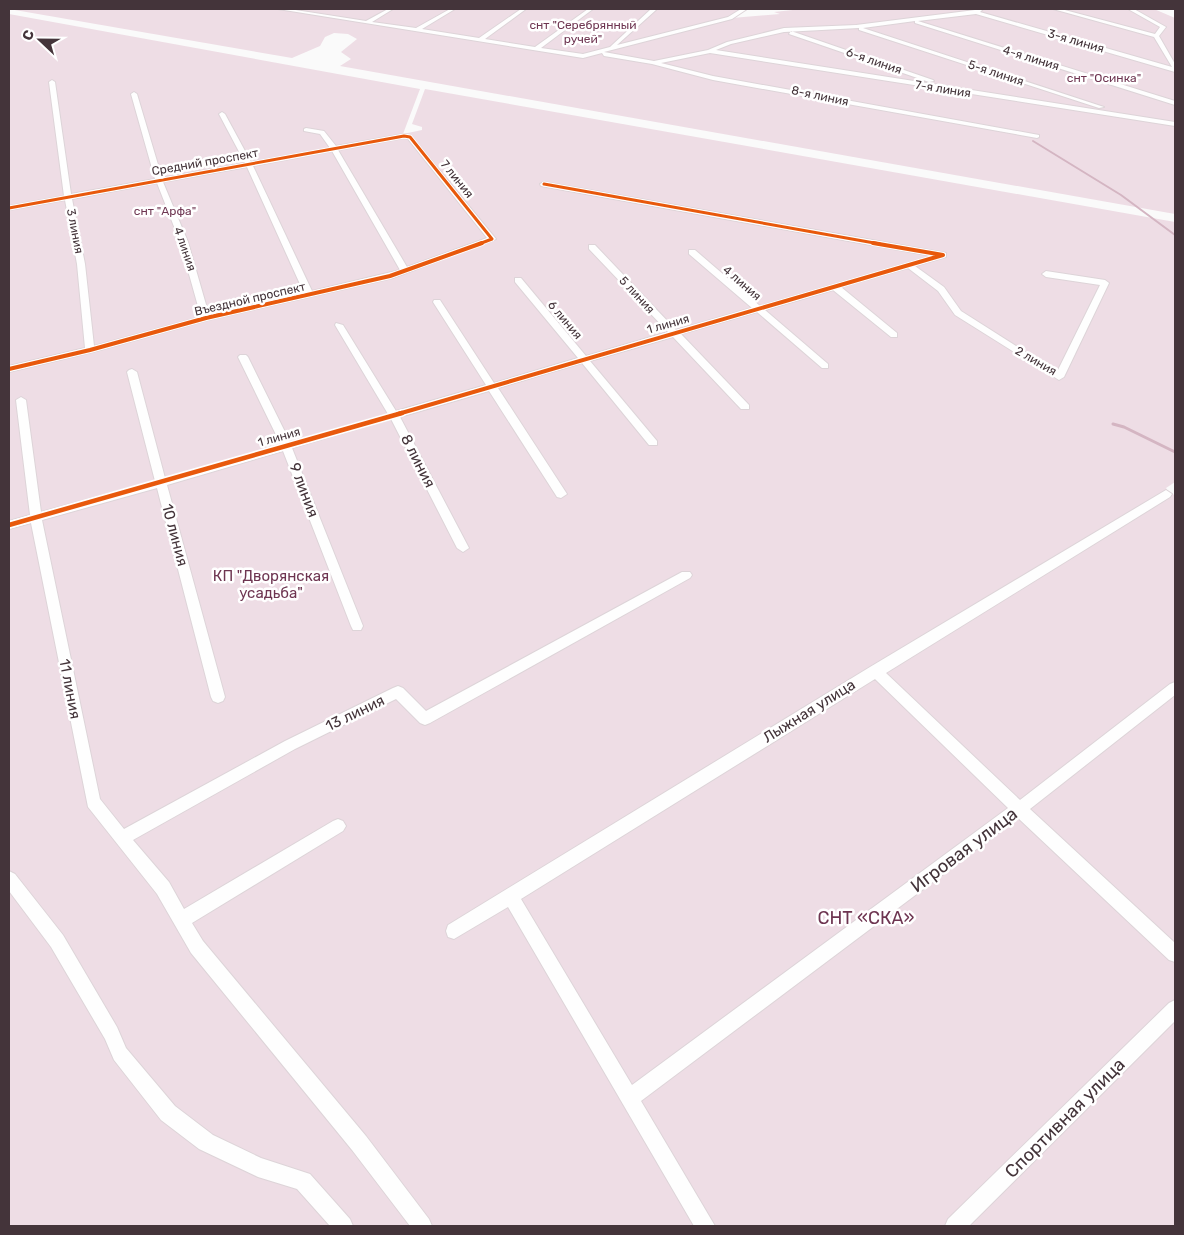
<svg xmlns="http://www.w3.org/2000/svg" width="1184" height="1235" viewBox="0 0 1184 1235" font-family="Rubik,sans-serif">
	<rect width="100%" height="100%" fill="#fafafa"/>
	<path fill="#eedde5" d="M 9,9 L 744,9 L 732,18 L 780,14 L 774,12 L 802,9 L 1154,9 L 1175,18 L 1175,214 L 340,66 L 351,59 L 341,52 L 357,39 L 348,34 L 334,33 L 325,37 L 320,46 L 292,58 Z
		M 9,14 L 420,89 L 403,134 L 422,130 L 422,127 L 412,124 L 425,89 L 1175,222 L 1175,482 L 1166,488 L 1169,493 L 1175,495 L 1175,1226 L 9,1226 Z"/>
	<g fill="none" stroke-linecap="round" stroke-linejoin="round">
		<path stroke="#d4b5c2" stroke-width="2" d="M 1033,141 L 1121,195 L 1175,235"/>
		<path stroke="#d4b5c2" stroke-width="3" d="M 1113,424 L 1124,427 L 1175,452"/>
		<g stroke="#ddd4d8" stroke-width="2">
			<path id="street" d="M 278,9 L 289,9 L 366,21 L 388,9 L 393,9 L 372,22 L 416,28 L 450,9 L 455,9 L 422,29 L 479,38 L 521,9 L 526,9 L 485,39 L 535,47 L 588,9 L 593,9 L 541,48 L 583,54 L 610,47 L 651,9 L 657,9 L 617,45 L 728,17 L 741,9 L 747,9 L 732,19 L 604,52 L 654,61 L 708,50 L 727,42 L 784,28 L 856,25 L 983,9 L 980,12 L 1172,67 L 1154,37 L 1053,9 L 1061,9 L 1155,34 L 1160,27 L 1128,9 L 1134,9 L 1166,27 L 1159,36 L 1175,64 L 1175,72 L 976,14 L 918,21 L 1175,101 L 1175,105 L 915,23 L 915,21 L 863,28 L 1104,107 L 1099,108 L 859,30 L 859,28 L 784,32 L 731,44 L 716,50 L 1175,122 L 1175,126 L 710,53 L 661,63 L 713,76 L 1039,135 L 1039,137 L 1037,138 L 713,80 L 652,64 L 604,56 L 602,53 L 583,58 Z
				M 791,31 L 933,80 L 934,81 L 929,82 L 789,34 Z
				M 52,80 L 55,82 L 71,194 L 155,179 L 131,94 L 134,92 L 137,94 L 162,178 L 245,163 L 219,114 L 222,112 L 225,114 L 251,162 L 330,148 L 320,134 L 304,131 L 304,129 L 306,128 L 324,131 L 336,146 L 404,134 L 410,135 L 496,239 L 393,278 L 208,320 L 93,352 L 9,372 L 9,366 L 85,348 L 77,264 L 65,200 L 9,210 L 9,206 L 64,196 L 49,82 ZM 404,138 L 408,139 L 487,238 L 407,267 L 338,150 ZM 332,151 L 400,270 L 312,291 L 253,166 ZM 247,167 L 304,293 L 209,315 L 188,242 L 163,182 ZM 157,183 L 180,242 L 201,317 L 94,346 L 85,264 L 72,199 Z
				M 544,182 L 946,253 L 946,257 L 915,266 L 944,287 L 961,311 L 1057,372 L 1100,285 L 1046,277 L 1042,274 L 1046,271 L 1105,280 L 1109,283 L 1064,377 L 1059,380 L 955,315 L 938,291 L 908,268 L 841,287 L 897,333 L 897,337 L 891,337 L 833,290 L 765,310 L 828,364 L 828,368 L 822,368 L 757,312 L 681,334 L 749,405 L 749,409 L 741,409 L 673,337 L 590,361 L 657,441 L 657,445 L 649,445 L 582,363 L 498,388 L 567,494 L 561,498 L 557,497 L 489,391 L 400,417 L 469,548 L 463,552 L 457,548 L 391,419 L 292,448 L 363,626 L 361,630 L 353,630 L 351,626 L 283,451 L 167,485 L 225,697 L 223,701 L 218,703 L 213,701 L 211,697 L 157,488 L 42,520 L 100,799 L 124,829 L 285,741 L 393,688 L 398,686 L 403,688 L 426,711 L 682,572 L 690,572 L 692,575 L 690,578 L 430,723 L 425,725 L 420,723 L 396,699 L 295,749 L 133,840 L 169,882 L 184,909 L 333,821 L 338,819 L 343,821 L 346,826 L 343,831 L 192,923 L 203,941 L 366,1136 L 429,1219 L 432,1226 L 410,1226 L 352,1150 L 191,953 L 157,894 L 88,807 L 31,523 L 9,529 L 9,521 L 30,515 L 16,400 L 21,397 L 26,400 L 41,512 L 155,481 L 127,372 L 129,370 L 132,369 L 137,372 L 165,478 L 281,445 L 238,357 L 240,355 L 246,355 L 248,357 L 290,442 L 388,414 L 335,325 L 336,323 L 343,325 L 396,411 L 486,385 L 433,302 L 434,300 L 440,300 L 494,383 L 578,358 L 515,282 L 515,278 L 521,278 L 586,356 L 668,332 L 589,249 L 589,245 L 595,245 L 676,330 L 752,308 L 689,254 L 689,250 L 695,250 L 760,306 L 932,256 L 541,186 L 540,184 Z
				M 1166,490 L 1172,494 L 1170,497 L 886,673 L 1020,800 L 1170,684 L 1175,682 L 1175,695 L 1030,809 L 1175,943 L 1175,962 L 1169,960 L 1018,818 L 641,1101 L 715,1226 L 694,1226 L 508,907 L 454,939 L 448,937 L 446,931 L 448,925 L 870,667 ZM 875,679 L 1008,808 L 632,1085 L 521,899 Z
				M 9,871 L 15,874 L 63,935 L 117,1027 L 126,1048 L 175,1106 L 213,1135 L 261,1158 L 310,1174 L 350,1219 L 353,1226 L 330,1226 L 297,1189 L 258,1177 L 199,1149 L 161,1120 L 114,1060 L 105,1039 L 51,947 L 9,891 Z
				M 1175,1000 L 1175,1021 L 969,1226 L 945,1226 L 948,1219 L 1169,1003 Z"/>
		</g>
		<use href="#street" fill="#fefefe" fill-rule="evenodd"/>
		<g stroke="#fff" stroke-width="5">
			<path id="cycleway-far2" d="M 544,184 L 880,244
				M 9,208 L 404,136 L 410,137 L 492,239 L 479,244"/>
		</g>
		<g stroke="#fff" stroke-width="6">
			<path id="cycleway-far1" d="M 9,369 L 90,350 L 206,318 L 390,276 L 482,243
				M 398,414 L 943,255 L 873,243"/>
		</g>
		<g stroke="#fff" stroke-width="8">
			<path id="cycleway" d="M 9,525 L 402,413"/>
		</g>
		<use href="#cycleway-far2" stroke="#e8590c" stroke-width="3"/>
		<use href="#cycleway-far1" stroke="#e8590c" stroke-width="4"/>
		<use href="#cycleway" stroke="#e8590c" stroke-width="4.5"/>
	</g>
	<g text-anchor="middle" stroke-width="5" stroke-linejoin="round" paint-order="stroke">
		<g font-size="12" fill="#6e3551" stroke="#fff">
			<text x="583" y="29">снт "Серебрянный<tspan x="583" dy="14">ручей"</tspan></text>
			<text x="1104" y="82">снт "Осинка"</text>
			<text x="165" y="215">снт "Арфа"</text>
		</g>
		<g font-size="12" fill="#44343a" stroke="#fff">
			<text transform="translate(1076 41) rotate(16)" y="4">3-я линия</text>
			<text transform="translate(1031 58) rotate(17)" y="4">4-я линия</text>
			<text transform="translate(874 61) rotate(19)" y="4">6-я линия</text>
			<text transform="translate(996 73) rotate(18)" y="4">5-я линия</text>
			<text transform="translate(943 89) rotate(9)" y="4">7-я линия</text>
			<text transform="translate(820 96) rotate(12)" y="4">8-я линия</text>
			<text transform="translate(205 162) rotate(-10)" y="4">Средний проспект</text>
			<text transform="translate(457 179) rotate(51)" y="4">7 линия</text>
			<text transform="translate(75 231) rotate(79)" y="4">3 линия</text>
			<text transform="translate(185 249) rotate(71)" y="4">4 линия</text>
			<text transform="translate(742 283) rotate(41)" y="4">4 линия</text>
			<text transform="translate(637 295) rotate(47)" y="4">5 линия</text>
			<text transform="translate(250 299) rotate(-13)" y="4">Въездной проспект</text>
			<text transform="translate(565 320) rotate(50)" y="4">6 линия</text>
			<text transform="translate(668 324) rotate(-16)" y="4">1 линия</text>
			<text transform="translate(1036 361) rotate(30)" y="4">2 линия</text>
			<text transform="translate(279 437) rotate(-16)" y="4">1 линия</text>
		</g>
		<g font-size="15" fill="#44343a" stroke="#fff">
			<text transform="translate(418 461) rotate(63)" y="5">8 линия</text>
			<text transform="translate(304 490) rotate(69)" y="5">9 линия</text>
			<text transform="translate(175 535) rotate(75)" y="5">10 линия</text>
			<text transform="translate(70 689) rotate(79)" y="5">11 линия</text>
			<text transform="translate(809 711) rotate(-32)" y="5">Лыжная улица</text>
			<text transform="translate(355 713) rotate(-26)" y="5">13 линия</text>
		</g>
		<g font-size="15" fill="#6e3551" stroke="#fff">
			<text x="271" y="581">КП "Дворянская<tspan x="271" dy="17">усадьба"</tspan></text>
		</g>
		<g font-size="18" fill="#44343a" stroke="#fff">
			<text transform="translate(964 850) rotate(-37)" y="6">Игровая улица</text>
			<text transform="translate(1065 1118) rotate(-45)" y="6">Спортивная улица</text>
		</g>
		<g font-size="18" fill="#6e3551" stroke="#fff">
			<text x="866" y="924">СНТ «СКА»</text>
		</g>
	</g>
	<rect width="1184" height="1235" fill="none" stroke="#44343a" stroke-width="20"/>
	<g transform="translate(40 40) rotate(292)" stroke="#ffffff" stroke-width="4" paint-order="stroke">
	<path d="M0-4L9 19L0 12L-9 19Z" fill="#44343a"/>
	<text y="-8" font-size="14" font-weight="bold" text-anchor="middle" fill="#44343a">С</text>
	</g>
</svg>
